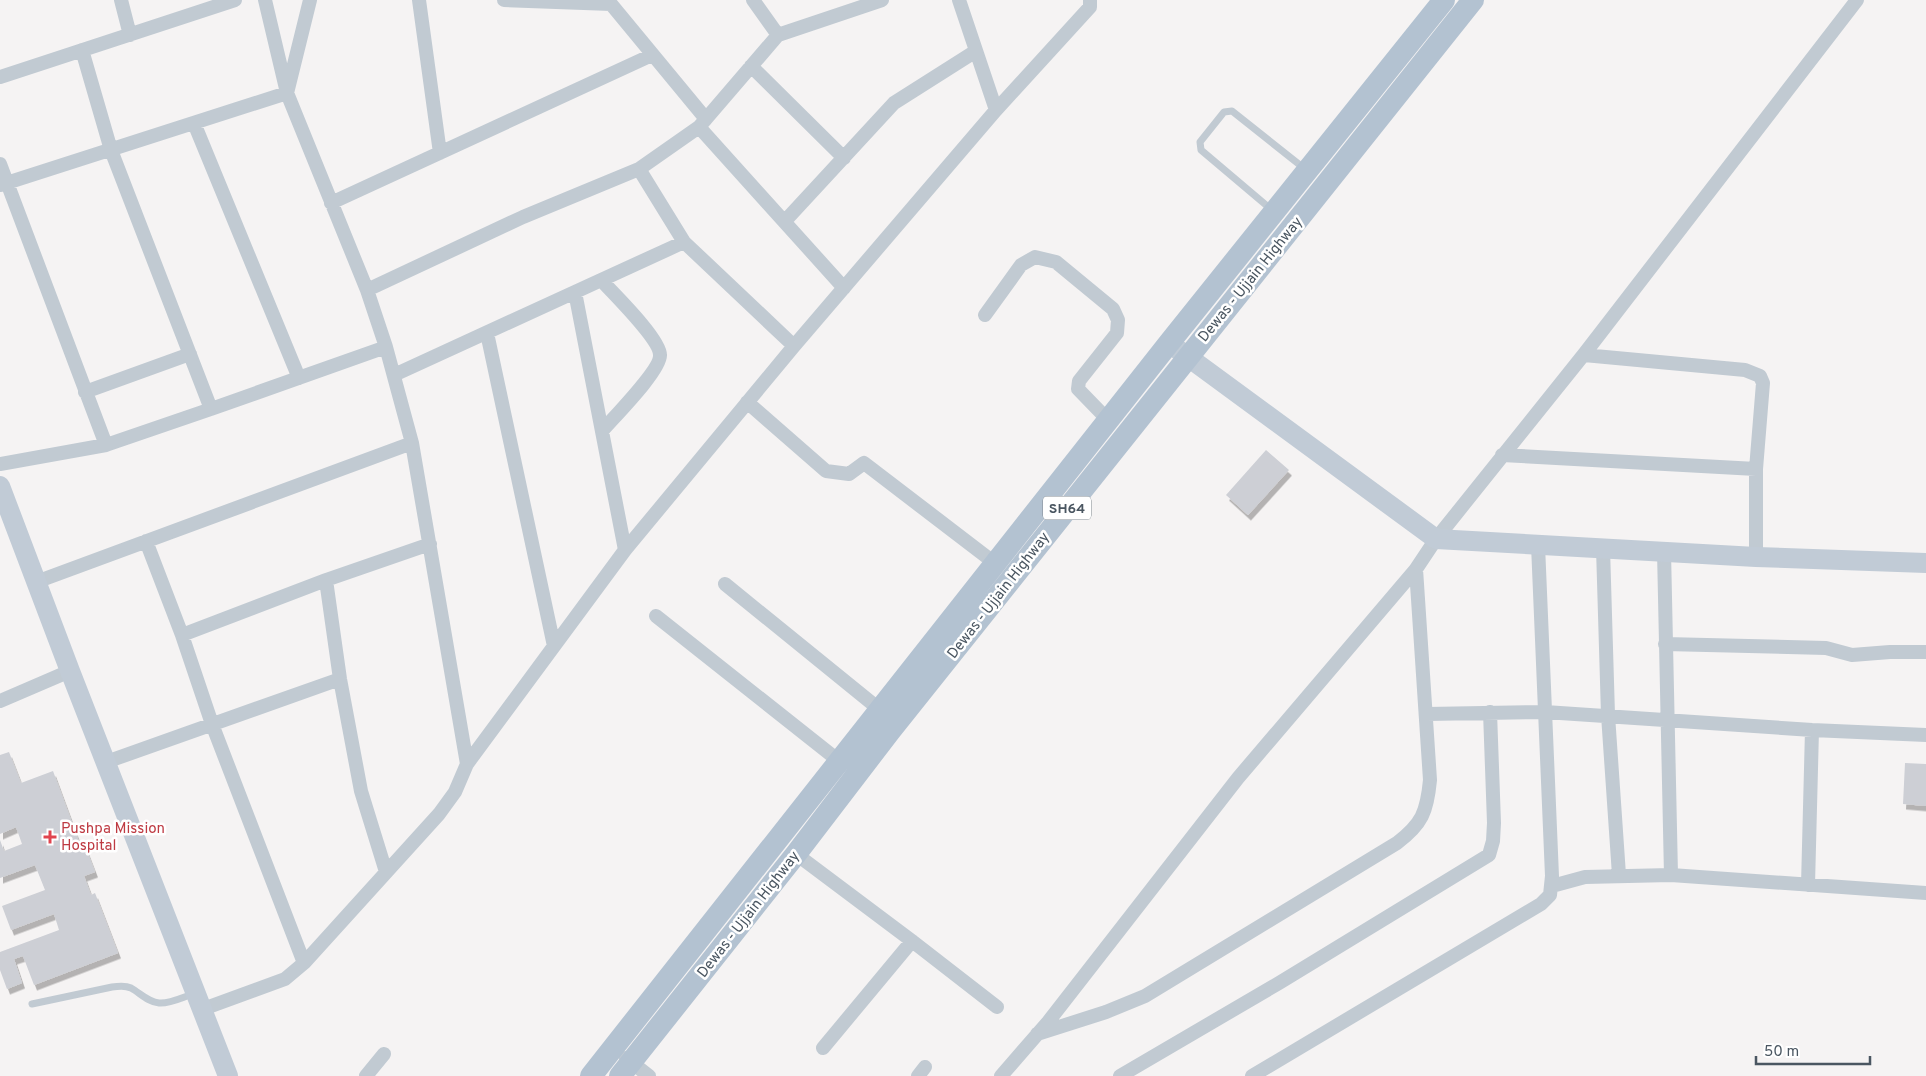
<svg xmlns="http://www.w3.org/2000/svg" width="1926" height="1076" viewBox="0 0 1926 1076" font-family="Overpass,sans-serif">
	<defs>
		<filter id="shadow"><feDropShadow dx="3" dy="5.5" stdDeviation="0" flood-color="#0004"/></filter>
	</defs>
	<rect width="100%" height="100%" fill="#f5f3f3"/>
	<path fill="#cdcfd5" filter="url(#shadow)" d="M 1266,450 L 1289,470 L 1248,515 L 1226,495 Z
		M 9,752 L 21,783 L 53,771 L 81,847 L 85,846 L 95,872 L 84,876 L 91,895 L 95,893 L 118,953 L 34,985 L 23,956 L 14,959 L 22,983 L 7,989 L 0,970 L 0,952 L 59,930 L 54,914 L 11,930 L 2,906 L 45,890 L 35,865 L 0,878 L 0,840 L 4,851 L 22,844 L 16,827 L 0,834 L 0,755 Z
		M 1905,763 L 1926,764 L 1926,806 L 1903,804 Z"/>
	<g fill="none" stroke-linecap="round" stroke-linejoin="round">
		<path stroke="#c1cad2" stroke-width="7" d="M 1272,210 L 1201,150 L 1200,142 L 1224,112 L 1232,111 L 1305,169
			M 32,1004 L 112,987 C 118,986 125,985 131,988 C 140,993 148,1002 159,1003 C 170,1004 183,997 193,994"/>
		<path stroke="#c1cad2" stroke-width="14" d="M 121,0 L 130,35
			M 265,0 L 287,93 L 367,290 L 386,347 L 412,443
			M 419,0 L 440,153
			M 504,0 L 611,4 L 706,119
			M 753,0 L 778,35
			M 82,50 L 111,150 L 211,409 L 386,347
			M 751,66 L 844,158
			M 0,77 L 235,0
			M 996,110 L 1090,7 L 1090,0
			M 194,123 L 299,378
			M 699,127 L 844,288
			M 0,164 L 106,445 L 211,409
			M 639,169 L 684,242 L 794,346
			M 0,185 L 287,93 L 310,0
			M 331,203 L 652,55
			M 785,221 L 894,103 L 976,51
			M 601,280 C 614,294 660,339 660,355 C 661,370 614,417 602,431
			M 367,290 L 523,217 L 639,169 L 699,127 L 778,35 L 882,0
			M 575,292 L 625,550
			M 985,315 L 1021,265 L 1035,257 L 1056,262 L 1113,309 L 1118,320 L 1117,333 L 1079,381 L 1078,389 L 1109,421
			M 487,333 L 554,646
			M 1584,355 L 1745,370 L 1760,376 L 1763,383 L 1756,469 L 1756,557
			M 394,375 L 684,242
			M 85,392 L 190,354
			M 747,402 L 826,471 L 849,474 L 864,463 L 996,564
			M 1502,455 L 1756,469
			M 0,464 L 106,445
			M 146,541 L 182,635 L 212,724 L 304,963
			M 1603,548 L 1608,715 L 1619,875
			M 1664,551 L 1671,875
			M 326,580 L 340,679 L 361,791 L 386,872
			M 36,582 L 412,443 L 467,764 L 455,792 L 439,814 L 304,963 L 285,979 L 203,1009
			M 725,584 L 879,709
			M 656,616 L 839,761
			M 182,635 L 326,580 L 430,544
			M 1665,644 L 1826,648 L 1852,655 L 1890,652 L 1926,652
			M 0,701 L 70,671
			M 1427,714 L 1545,712 L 1812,730 L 1926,735
			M 106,762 L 340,679
			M 467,764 L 625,550 L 794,346 L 996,110 L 959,0
			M 796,854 L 912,941 L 997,1007
			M 1808,885 L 1812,730
			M 1552,886 L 1585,877 L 1671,875 L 1926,893
			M 1037,1034 L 1106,1012 L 1145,996 L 1397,843 C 1422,824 1427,812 1430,780 L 1416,569 L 1436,539 L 1585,353 L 1857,0
			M 823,1048 L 912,941
			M 626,1058 L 649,1076
			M 366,1076 L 384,1054
			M 918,1076 L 925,1067
			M 1001,1076 L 1048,1022 L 1238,778 L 1416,569
			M 1120,1076 L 1279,983 L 1489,855 L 1493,841 L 1494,823 L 1490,712
			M 1252,1076 L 1541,904 L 1550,895 L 1552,876 L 1538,545"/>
		<path stroke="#c1cbd6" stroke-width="20" d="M 1169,343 L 1436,539 L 1756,557 L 1926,563
			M 0,486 L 70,671 L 228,1076"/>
		<path stroke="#b3c2d1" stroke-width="22" d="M 591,1076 L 1169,343 L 1444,0
			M 620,1076 L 796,854 L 890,731 L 1473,0"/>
	</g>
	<path fill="#e0444e" stroke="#fff" stroke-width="2" d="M47.5 829.5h5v5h5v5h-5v5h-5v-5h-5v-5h5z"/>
	<g text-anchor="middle" stroke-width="5" stroke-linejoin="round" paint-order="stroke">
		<rect fill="#fff" stroke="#808990" stroke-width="1" x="1043" y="496.5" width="48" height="23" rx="4"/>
		<g font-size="14" font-weight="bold" fill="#4a5661">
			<text x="1067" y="513">SH64</text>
		</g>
		<g font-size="15" fill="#4a5661" stroke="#fff">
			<text transform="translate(1250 279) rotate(-51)" y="5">Dewas - Ujjain Highway</text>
			<text transform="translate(998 595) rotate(-52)" y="5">Dewas - Ujjain Highway</text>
			<text transform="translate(748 914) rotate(-52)" y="5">Dewas - Ujjain Highway</text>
		</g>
		<g font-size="15" fill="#be3a42" stroke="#fff" text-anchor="start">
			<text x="61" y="833">Pushpa Mission<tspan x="61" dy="17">Hospital</tspan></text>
		</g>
	</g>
	<path d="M1756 1056v8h114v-8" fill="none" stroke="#4a5661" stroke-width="2.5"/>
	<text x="1764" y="1056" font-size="15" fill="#4a5661" stroke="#ffffff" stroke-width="4" paint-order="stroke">50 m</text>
</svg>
